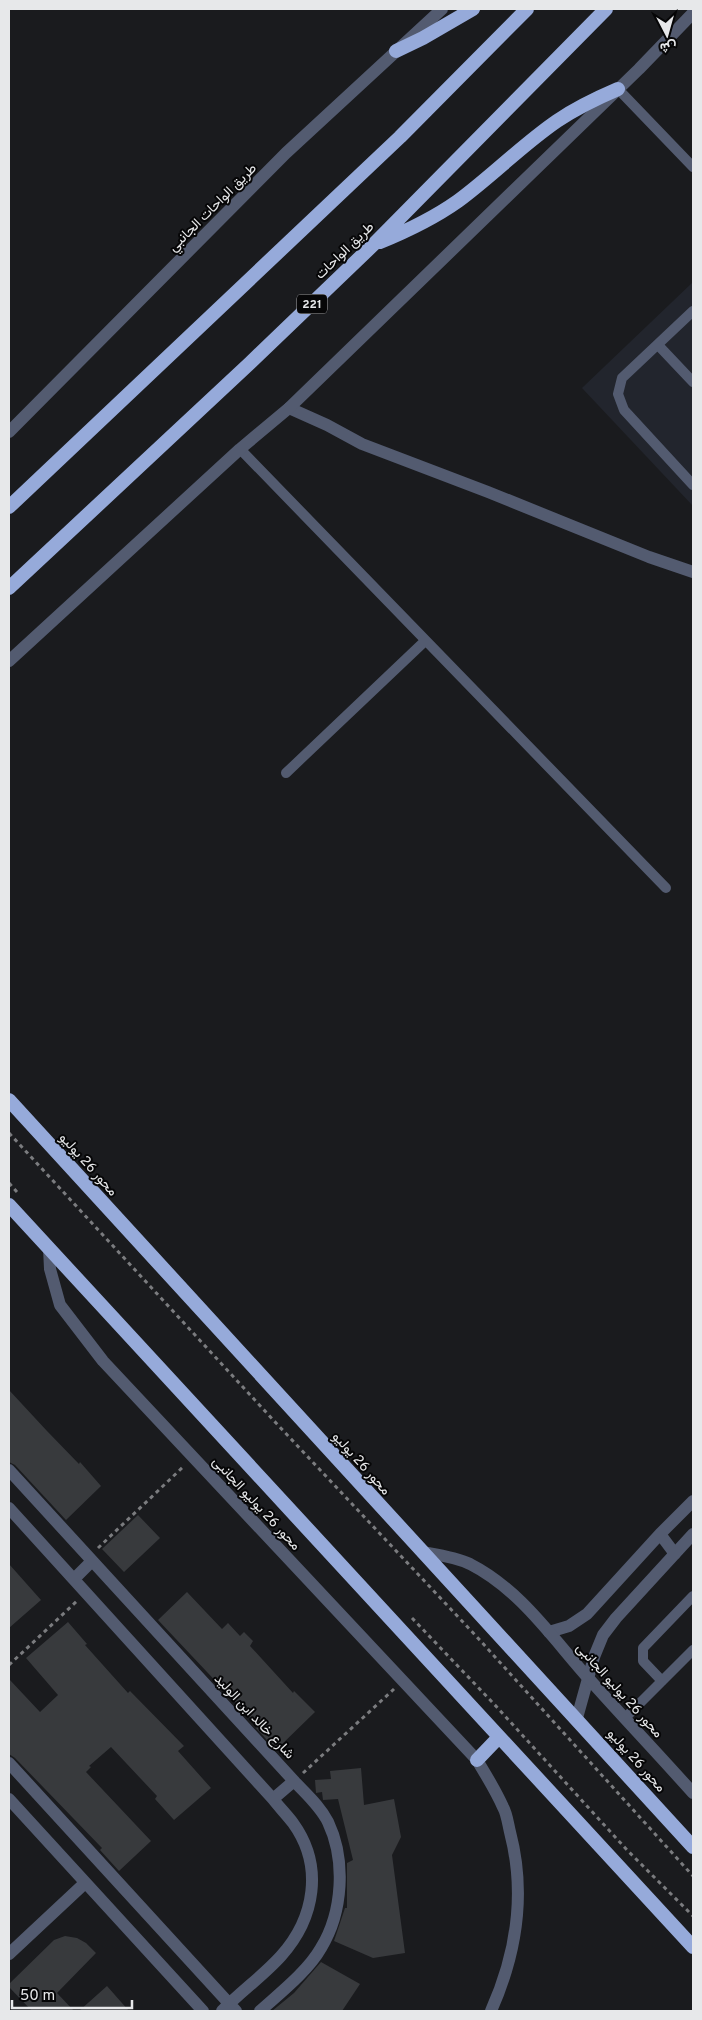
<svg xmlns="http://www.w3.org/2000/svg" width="702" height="2020" viewBox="0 0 702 2020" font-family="Overpass,Vazirmatn,sans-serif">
	<rect width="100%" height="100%" fill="#1a1b1e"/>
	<path fill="#22252d" d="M 693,282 L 693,506 L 582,388 Z"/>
	<path fill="#383a3d" d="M 9,1390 L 47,1431 L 79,1464 L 80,1462 L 101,1486 L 66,1520 L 15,1465 L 9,1462 Z
		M 138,1515 L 160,1538 L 124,1572 L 102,1549 Z
		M 9,1564 L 41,1600 L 9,1628 Z
		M 187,1592 L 222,1629 L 228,1623 L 240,1636 L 244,1632 L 253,1641 L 250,1646 L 293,1693 L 294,1691 L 315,1712 L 276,1750 L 256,1728 L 258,1726 L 158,1620 Z
		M 68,1622 L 87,1644 L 85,1645 L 128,1693 L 130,1691 L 184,1746 L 178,1751 L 211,1788 L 174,1820 L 155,1799 L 157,1796 L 111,1747 L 89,1766 L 91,1767 L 86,1772 L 151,1841 L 119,1871 L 100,1850 L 102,1848 L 15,1758 L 9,1754 L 9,1679 L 40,1712 L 58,1695 L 26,1658 Z
		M 361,1768 L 364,1805 L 394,1799 L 401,1837 L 392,1855 L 405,1953 L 373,1958 L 334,1941 L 345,1908 L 347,1908 L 347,1863 L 353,1860 L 338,1799 L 323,1800 L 322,1792 L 316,1793 L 315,1780 L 331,1779 L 330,1771 Z
		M 65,1936 L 77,1938 L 86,1943 L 96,1953 L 57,1993 L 74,2011 L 32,2011 L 9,1987 L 9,1984 L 54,1940 Z
		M 321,1962 L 360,1984 L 342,2011 L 272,2011 L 294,1993 Z
		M 107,1986 L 129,2011 L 79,2011 Z"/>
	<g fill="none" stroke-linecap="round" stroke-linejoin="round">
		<path stroke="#7b7c7f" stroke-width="3" stroke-dasharray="4 4" stroke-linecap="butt" d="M 9,1133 L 276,1423 L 477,1637 L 693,1876
			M 9,1183 L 17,1192
			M 98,1548 L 184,1466
			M 412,1618 L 494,1704 L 627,1850 L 693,1916
			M 9,1665 L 77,1601
			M 303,1773 L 394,1689"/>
		<path stroke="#535b70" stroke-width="10" d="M 618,89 L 693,167
			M 693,311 L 622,378 L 618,394 L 624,410 L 693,485
			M 658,345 L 693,382
			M 240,449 L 666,888
			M 286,773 L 425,641
			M 662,1681 L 643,1661 L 643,1648 L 693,1596
			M 625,1718 L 693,1650"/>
		<path stroke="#535b70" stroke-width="12" d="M 289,408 L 327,425 L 362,444 L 488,492 L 649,557 L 693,572
			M 9,1470 L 294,1781 C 306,1794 320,1806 328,1822 C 346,1860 343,1912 321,1948 C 308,1971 280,1993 260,2011
			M 9,1508 L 273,1799 C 279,1807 287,1815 293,1823 C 324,1866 315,1918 281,1956 C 263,1976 240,1992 222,2011
			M 660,1534 L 675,1554
			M 74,1579 L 92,1561
			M 549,1632 L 569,1626 L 587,1614 L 660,1534 L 693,1501
			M 577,1718 L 594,1657 L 603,1635 L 616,1618 L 693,1534
			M 9,1763 L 236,2011
			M 9,1799 L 203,2011
			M 273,1799 L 294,1781
			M 9,1954 L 85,1883"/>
		<path stroke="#535b70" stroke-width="12" d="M 9,432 L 286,153 L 442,9
			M 9,661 L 240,449 L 289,408 L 639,69 L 693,13
			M 49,1248 L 50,1269 L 60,1305 L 103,1361 L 477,1760 C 486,1775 496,1791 503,1807 C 507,1814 508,1824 510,1832 C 526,1893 516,1955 491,2011
			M 422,1552 C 439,1555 455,1557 470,1564 C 521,1590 553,1639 590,1680 C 624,1718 659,1755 693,1793"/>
		<path stroke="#96aada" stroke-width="14" d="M 396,51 L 423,38 L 473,9
			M 380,242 C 407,231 434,218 458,201 C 492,176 522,145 557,121 C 576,108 597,98 618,89
			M 9,507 L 400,137 L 527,9
			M 9,588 L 250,363 L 374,244 L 606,9
			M 9,1100 L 693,1847
			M 9,1205 L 693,1947
			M 477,1760 L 499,1737"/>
	</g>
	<g text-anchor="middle" stroke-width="4" stroke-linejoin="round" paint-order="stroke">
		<rect fill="#060607" stroke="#a4a4a6" stroke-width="1" x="297" y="294.5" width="30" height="19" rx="4"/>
		<g font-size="12" font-weight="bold" fill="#e7e8ea">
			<text x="312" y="308">221</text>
		</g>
		<g font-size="14" fill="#e7e8ea" stroke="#060607">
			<text transform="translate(212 207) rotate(-45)" y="5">طريق الواحات الجانبي</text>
			<text transform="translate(344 250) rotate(-44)" y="5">طريق الواحات</text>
			<text transform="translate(89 1164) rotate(48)" y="5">محور 26 يوليو</text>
			<text transform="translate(362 1463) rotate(48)" y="5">محور 26 يوليو</text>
			<text transform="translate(257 1503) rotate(47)" y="5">محور 26 يوليو الجانبى</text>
			<text transform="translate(620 1690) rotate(48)" y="5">محور 26 يوليو الجانبى</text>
			<text transform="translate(255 1716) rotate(47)" y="5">شارع خالد ابن الوليد</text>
			<text transform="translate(637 1760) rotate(48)" y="5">محور 26 يوليو</text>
		</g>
	</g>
	<rect width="702" height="2020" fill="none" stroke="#e7e8ea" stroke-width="20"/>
	<g transform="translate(667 35) rotate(174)" stroke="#060607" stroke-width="4" paint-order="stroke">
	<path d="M0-4L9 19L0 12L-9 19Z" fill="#e7e8ea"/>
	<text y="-8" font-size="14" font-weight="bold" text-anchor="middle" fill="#e7e8ea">ش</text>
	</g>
	<path d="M12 2000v8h120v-8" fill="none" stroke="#e7e8ea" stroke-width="2.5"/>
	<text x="20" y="2000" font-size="15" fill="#e7e8ea" stroke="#060607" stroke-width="4" paint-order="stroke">50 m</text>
</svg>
